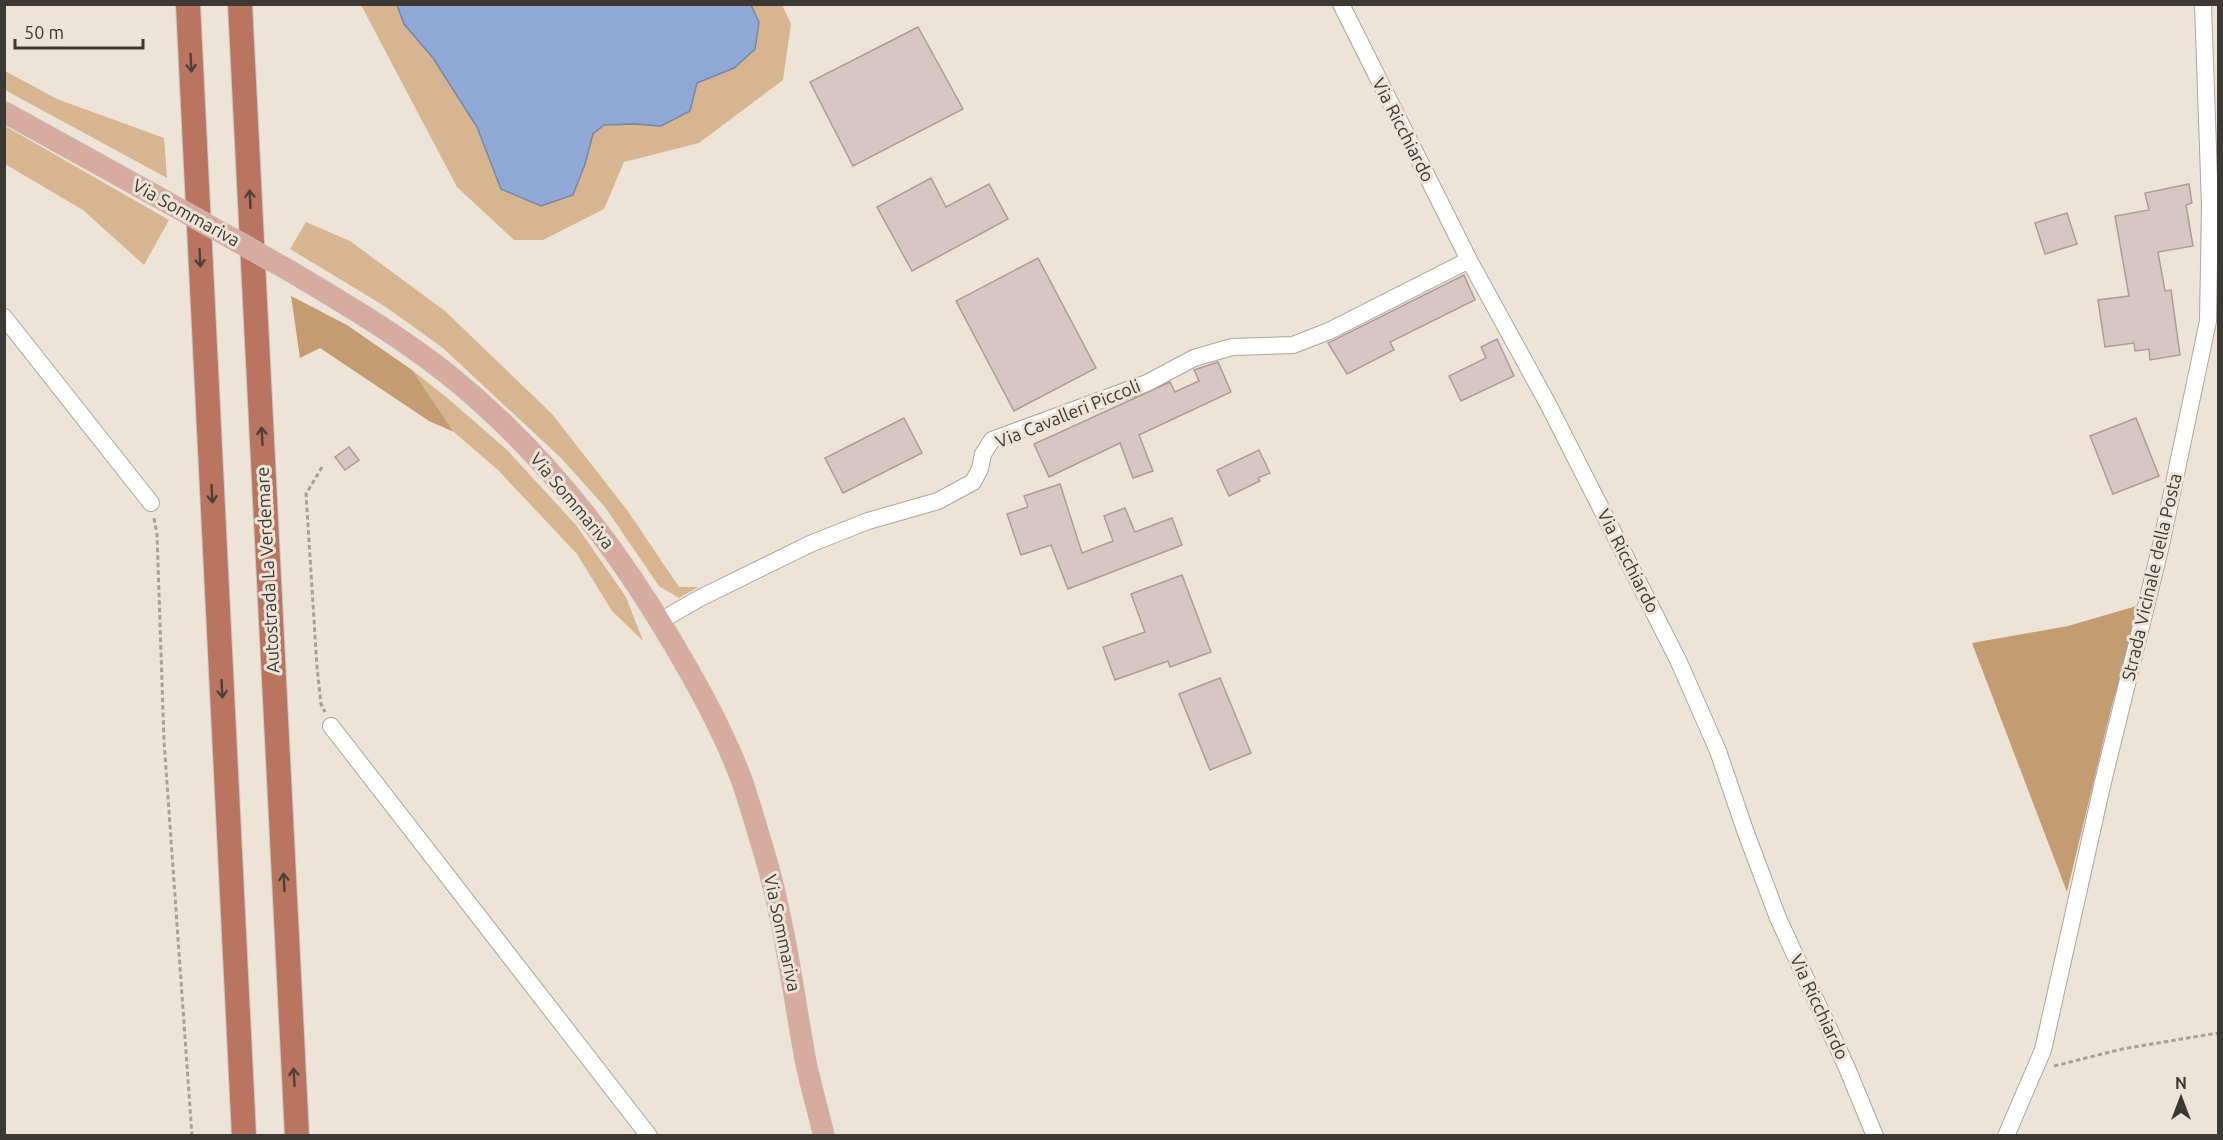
<svg xmlns="http://www.w3.org/2000/svg" width="2223" height="1140" viewBox="0 0 2223 1140" font-family="Ubuntu,sans-serif">
	<rect width="100%" height="100%" fill="#ede3d7"/>
	<path fill="#d7b591" d="M 361,5 L 397,5 L 404,24 L 433,58 L 477,127 L 501,189 L 573,195 L 585,164 L 593,134 L 604,125 L 633,124 L 661,126 L 690,111 L 697,83 L 734,68 L 759,22 L 751,5 L 782,5 L 791,24 L 783,80 L 699,143 L 624,162 L 604,209 L 543,240 L 514,240 L 457,187 Z
		M 5,71 L 57,99 L 164,138 L 167,178 L 5,90 Z
		M 5,126 L 169,220 L 144,265 L 83,210 L 5,164 Z
		M 306,222 L 350,241 L 445,311 L 552,414 L 627,510 L 679,587 L 698,587 L 679,598 L 659,586 L 605,507 L 561,458 L 443,348 L 386,307 L 290,249 Z
		M 412,370 L 451,401 L 507,450 L 576,525 L 626,597 L 643,641 L 612,611 L 577,554 L 498,470 L 454,432 Z"/>
	<path fill="#c39c72" d="M 291,296 L 347,325 L 412,370 L 454,432 L 429,421 L 320,348 L 300,358 Z
		M 2140,605 L 2111,709 L 2067,892 L 1972,643 L 2068,626 Z"/>
	<path fill="#8fa8d6" stroke="#7686a5" stroke-width="1.5" d="M 397,5 L 751,5 L 759,22 L 755,49 L 734,68 L 697,83 L 690,111 L 661,126 L 633,124 L 604,125 L 593,134 L 585,164 L 573,195 L 541,206 L 501,189 L 477,127 L 433,58 L 404,24 Z"/>
	<path fill="#d7c6c3" stroke="#ac9c99" stroke-width="1.5" d="M 918,27 L 963,109 L 853,166 L 810,82 Z
		M 931,178 L 946,207 L 989,184 L 1008,219 L 912,271 L 877,207 Z
		M 2189,184 L 2192,203 L 2186,205 L 2193,246 L 2158,252 L 2165,291 L 2171,290 L 2180,355 L 2150,360 L 2149,349 L 2135,351 L 2134,343 L 2105,347 L 2098,300 L 2129,296 L 2115,216 L 2149,210 L 2145,193 Z
		M 2067,213 L 2077,244 L 2045,254 L 2035,223 Z
		M 1038,258 L 1096,368 L 1014,411 L 956,301 Z
		M 1464,275 L 1475,300 L 1390,342 L 1394,350 L 1347,374 L 1328,343 Z
		M 1497,339 L 1514,376 L 1461,401 L 1449,376 L 1486,358 L 1481,347 Z
		M 1218,362 L 1231,392 L 1139,435 L 1153,471 L 1133,478 L 1120,443 L 1049,477 L 1034,444 L 1170,382 L 1175,392 L 1199,381 L 1194,370 Z
		M 904,418 L 922,453 L 843,493 L 825,458 Z
		M 2136,418 L 2159,476 L 2113,494 L 2090,436 Z
		M 349,447 L 359,460 L 345,470 L 335,457 Z
		M 1259,450 L 1270,473 L 1258,478 L 1260,481 L 1229,496 L 1217,470 Z
		M 1060,484 L 1082,553 L 1113,541 L 1104,516 L 1125,508 L 1135,532 L 1172,518 L 1182,545 L 1068,589 L 1051,545 L 1021,555 L 1007,514 L 1028,507 L 1024,496 Z
		M 1182,575 L 1211,652 L 1170,667 L 1168,661 L 1115,680 L 1103,647 L 1145,632 L 1131,594 Z
		M 1220,678 L 1251,753 L 1210,770 L 1179,694 Z"/>
	<g fill="none" stroke-linecap="round" stroke-linejoin="round">
		<g stroke="#afa59a" stroke-width="18">
			<path id="minor" d="M 1341,4 L 1469,260 L 1548,404 L 1678,660 L 1718,751 L 1746,833 L 1778,918 L 1847,1068 L 1875,1136
				M 4,317 L 151,503
				M 660,621 L 700,598 L 810,544 L 868,521 L 938,501 L 973,482 L 980,469 L 983,454 L 992,440 L 1147,383 L 1194,358 L 1232,347 L 1293,345 L 1329,331 L 1469,260
				M 331,726 L 649,1136
				M 2006,1136 L 2043,1050 L 2102,786 L 2161,545 L 2208,321 L 2210,206 L 2203,4"/>
		</g>
		<g stroke="#c8c7c6" stroke-width="22">
			<path id="major" d="M 4,112 L 165,201
				M 290,271 C 345,304 400,336 450,376 C 541,450 615,544 674,645 C 699,687 723,731 741,778 C 750,804 758,832 766,859 C 785,925 793,991 805,1058 C 810,1084 818,1110 824,1136"/>
		</g>
		<g stroke="#c8c7c6" stroke-width="26">
			<path id="highway" d="M 188,4 L 244,1136
				M 240,4 L 297,1136"/>
		</g>
		<path stroke="#a8a097" stroke-width="3" stroke-dasharray="4.5 3" stroke-linecap="butt" d="M 322,467 L 306,494 L 317,667 L 321,704 L 325,712
			M 154,518 L 157,534 L 164,741 L 192,1136
			M 2054,1066 L 2122,1049 L 2218,1033"/>
		<use href="#minor" stroke="#fff" stroke-width="16"/>
		<use href="#major" stroke="#d6aca0" stroke-width="21"/>
		<use href="#highway" stroke="#ba7560" stroke-width="24"/>
		<g stroke="#c8c7c6" stroke-width="22" stroke-linecap="butt">
			<path id="major-bridge" d="M 165,201 L 290,271"/>
		</g>
		<use href="#major-bridge" stroke="#d6aca0" stroke-width="21"/>
	</g>
	<defs><path id="oneway-shaft" d="M-6 0H5M1.5-3L5.5 0L1.5 3" fill="none" stroke-width="1.6" stroke-linecap="round" stroke-linejoin="round" transform="scale(1.5)"/></defs>
	<g stroke="#4f413a">
		<use href="#oneway-shaft" transform="translate(191 63) rotate(87)"/>
		<use href="#oneway-shaft" transform="translate(250 199) rotate(-93)"/>
		<use href="#oneway-shaft" transform="translate(200 258) rotate(87)"/>
		<use href="#oneway-shaft" transform="translate(262 436) rotate(-93)"/>
		<use href="#oneway-shaft" transform="translate(212 494) rotate(87)"/>
		<use href="#oneway-shaft" transform="translate(222 689) rotate(87)"/>
		<use href="#oneway-shaft" transform="translate(284 882) rotate(-93)"/>
		<use href="#oneway-shaft" transform="translate(294 1077) rotate(-93)"/>
	</g>
	<g text-anchor="middle" stroke-width="6" stroke-linejoin="round" paint-order="stroke">
		<g font-size="18" fill="#3c3833" stroke="#ede3d7">
			<text transform="translate(1403 130) rotate(63)" y="6">Via Ricchiardo</text>
			<text transform="translate(186 213) rotate(29)" y="6">Via Sommariva</text>
			<text transform="translate(1068 414) rotate(-22)" y="6">Via Cavalleri Piccoli</text>
			<text transform="translate(572 501) rotate(50)" y="6">Via Sommariva</text>
			<text transform="translate(1628 561) rotate(63)" y="6">Via Ricchiardo</text>
			<text transform="translate(268 570) rotate(-93)" y="6">Autostrada La Verdemare</text>
			<text transform="translate(2152 577) rotate(-77)" y="6">Strada Vicinale della Posta</text>
			<text transform="translate(782 933) rotate(78)" y="6">Via Sommariva</text>
			<text transform="translate(1819 1007) rotate(65)" y="6">Via Ricchiardo</text>
		</g>
	</g>
	<rect width="2223" height="1140" fill="none" stroke="#3c3833" stroke-width="12"/>
	<g transform="translate(2181 1098)" stroke="#ede3d7" stroke-width="4.5" paint-order="stroke">
	<path d="M0-4.5L10 22L0 15L-10 22Z" fill="#3c3833"/>
	<text y="-9" font-size="16" font-weight="bold" text-anchor="middle" fill="#3c3833">N</text>
	</g>
	<path d="M15 39v9h128v-9" fill="none" stroke="#3c3833" stroke-width="3"/>
	<text x="24" y="39" font-size="18" fill="#3c3833" stroke="#ede3d7" stroke-width="4.5" paint-order="stroke">50 m</text>
</svg>
